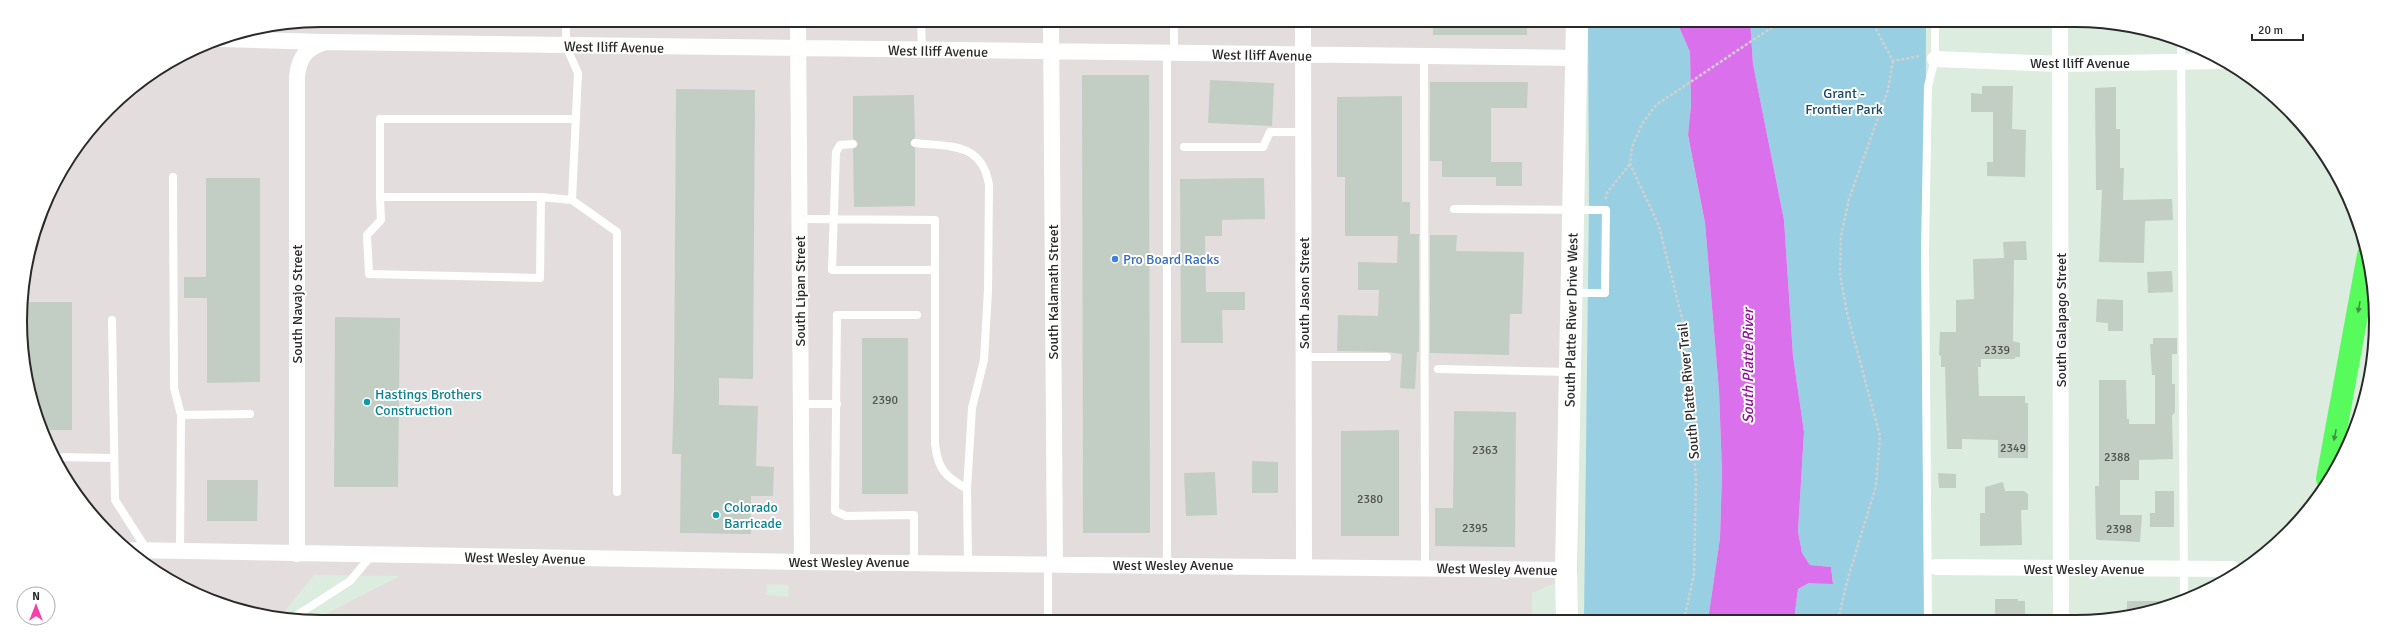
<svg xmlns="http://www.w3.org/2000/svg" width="2396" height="642" viewBox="0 0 2396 642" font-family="Signika,sans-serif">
	<rect width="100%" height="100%" fill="#dcecdf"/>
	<path fill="#e4ddde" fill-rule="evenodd" d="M 321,20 L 1583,20 L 1578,573 L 1532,593 L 1532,620 L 312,621 L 400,576 L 314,575 L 284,612 L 287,619 L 263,616 L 206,599 L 154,571 L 82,504 L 51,454 L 30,399 L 21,301 L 30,243 L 51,188 L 82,138 L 122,95 L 206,43 L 263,26 ZM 767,584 L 789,585 L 788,597 L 766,595 Z"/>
	<path fill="#99cfe2" d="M 1588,20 L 1676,20 L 1690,52 L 1691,105 L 1688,136 L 1705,223 L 1719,391 L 1722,473 L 1720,538 L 1708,620 L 1584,620 L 1589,201 Z
		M 1750,20 L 1926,20 L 1924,620 L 1794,620 L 1798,589 L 1809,583 L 1833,583 L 1831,567 L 1810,565 L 1802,553 L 1798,531 L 1804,432 L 1793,356 L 1784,220 L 1753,64 Z"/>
	<path fill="#db70ed" d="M 1676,20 L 1750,20 L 1753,64 L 1784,220 L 1793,356 L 1804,432 L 1798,531 L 1802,553 L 1810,565 L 1831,567 L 1833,584 L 1809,583 L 1798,589 L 1794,620 L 1708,620 L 1720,538 L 1722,473 L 1719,391 L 1705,223 L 1688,135 L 1691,105 L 1690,52 Z"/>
	<path fill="#c2cec4" d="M 1433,20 L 1527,20 L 1527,35 L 1433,35 Z
		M 1082,75 L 1149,75 L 1150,533 L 1083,533 Z
		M 1210,80 L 1274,83 L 1272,126 L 1208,123 Z
		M 1430,82 L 1528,82 L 1527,108 L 1491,108 L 1491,162 L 1522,162 L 1522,186 L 1496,186 L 1496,177 L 1442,177 L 1442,161 L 1430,161 Z
		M 1982,86 L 2013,86 L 2012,129 L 2026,130 L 2025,177 L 1987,176 L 1987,162 L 1993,162 L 1993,112 L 1971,112 L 1971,93 L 1982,94 Z
		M 2116,87 L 2116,129 L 2120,129 L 2120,168 L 2124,168 L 2123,200 L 2172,199 L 2173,220 L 2145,221 L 2144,263 L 2099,262 L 2102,190 L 2096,190 L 2095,88 Z
		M 676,89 L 755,90 L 753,379 L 719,378 L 719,405 L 758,406 L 756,466 L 774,467 L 773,496 L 751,496 L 751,534 L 680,533 L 681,454 L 672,454 L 674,389 Z
		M 914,95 L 915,138 L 910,143 L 915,148 L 915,206 L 854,207 L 853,149 L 858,144 L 853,139 L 853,96 Z
		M 1402,96 L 1402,202 L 1410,202 L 1410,234 L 1419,234 L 1419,352 L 1417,352 L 1415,389 L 1400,388 L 1402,354 L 1387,352 L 1337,351 L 1338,315 L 1378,316 L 1379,290 L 1358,290 L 1358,262 L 1397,263 L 1398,236 L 1345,236 L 1345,177 L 1337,177 L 1337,97 Z
		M 206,178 L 260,178 L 260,382 L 207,383 L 207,298 L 184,298 L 184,277 L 206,277 Z
		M 1264,178 L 1265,219 L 1222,220 L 1222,236 L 1205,236 L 1206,292 L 1245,292 L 1245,310 L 1222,310 L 1223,343 L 1181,343 L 1180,179 Z
		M 1430,235 L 1457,235 L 1456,251 L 1524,252 L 1522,314 L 1510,314 L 1509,355 L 1430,353 Z
		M 2026,241 L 2027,260 L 2014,260 L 2013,341 L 2020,343 L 2020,357 L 2015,357 L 2015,359 L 1981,359 L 1981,367 L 1978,367 L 1979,396 L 2025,396 L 2025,403 L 2028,403 L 2028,458 L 1998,458 L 1998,440 L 1962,439 L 1962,449 L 1947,449 L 1945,367 L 1941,367 L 1941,356 L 1939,355 L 1940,332 L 1956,332 L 1956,300 L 1974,299 L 1973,259 L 2004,258 L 2003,242 Z
		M 2172,271 L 2173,292 L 2148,293 L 2147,272 Z
		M 2097,299 L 2123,300 L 2123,331 L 2108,331 L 2108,323 L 2096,322 Z
		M 23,302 L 72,302 L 72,430 L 42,430 L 30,399 L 23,327 Z
		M 335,317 L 400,318 L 398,487 L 334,487 Z
		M 862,338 L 908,338 L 908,494 L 862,494 Z
		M 2153,338 L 2177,338 L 2177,354 L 2172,354 L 2172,384 L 2175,384 L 2175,412 L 2172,416 L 2173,459 L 2139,460 L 2139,480 L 2120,480 L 2120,515 L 2142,515 L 2140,542 L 2098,540 L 2096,539 L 2095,486 L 2099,486 L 2099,380 L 2126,380 L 2127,419 L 2129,419 L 2129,424 L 2155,424 L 2155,375 L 2152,375 L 2150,344 L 2153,344 Z
		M 1454,411 L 1516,412 L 1515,547 L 1435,546 L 1435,508 L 1453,508 Z
		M 1399,430 L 1399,536 L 1341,536 L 1341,431 Z
		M 1252,461 L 1278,462 L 1278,493 L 1252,493 Z
		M 1215,472 L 1217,515 L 1186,516 L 1184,473 Z
		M 1938,473 L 1956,474 L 1956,488 L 1939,488 Z
		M 207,480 L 258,480 L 257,521 L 207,521 Z
		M 2003,482 L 2005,491 L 2024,491 L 2028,494 L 2028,510 L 2021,510 L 2022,545 L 1980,546 L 1980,513 L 1985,513 L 1985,487 Z
		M 2155,491 L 2174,491 L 2174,527 L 2150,527 L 2150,513 L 2155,513 Z
		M 1995,599 L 2018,599 L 2018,601 L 2025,601 L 2025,617 L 2019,617 L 2019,620 L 1995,620 Z
		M 2127,601 L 2165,601 L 2165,604 L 2127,616 Z"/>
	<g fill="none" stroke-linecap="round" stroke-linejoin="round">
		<path stroke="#d0d0d0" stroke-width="2.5" stroke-dasharray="3 2" stroke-linecap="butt" d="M 1864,20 L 1873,23
			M 1871,20 L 1893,61 L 1920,56
			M 1606,199 L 1606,194 L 1630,164
			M 1684,620 L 1694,574 L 1696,480 L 1686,334 L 1659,226 L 1630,164 L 1632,147 L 1642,124 L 1656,105 L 1783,20
			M 1838,620 L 1848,578 L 1876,486 L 1880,436 L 1847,313 L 1840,275 L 1841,236 L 1849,199 L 1888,90 L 1893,61"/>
		<path stroke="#fff" stroke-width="8" d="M 566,20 L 566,46 L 578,73 L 572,200 L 617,232 L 617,492
			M 921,20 L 922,50
			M 1174,20 L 1174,54
			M 2181,40 L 2184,598
			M 1424,57 L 1425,567
			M 915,143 C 950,147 982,142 989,185 L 988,290 L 984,360 L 972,408 L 967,489
			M 853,144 L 840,145 L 836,152 L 832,270 L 935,270
			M 1184,147 L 1263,147 L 1270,132 L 1304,132
			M 173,177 L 174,388 L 181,415
			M 380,197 L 381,220 L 367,235 L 369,274 L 540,278 L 541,197
			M 572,200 L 541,197 L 380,197 L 380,119 L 575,119
			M 1454,209 L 1606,210 L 1605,293 L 1573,293
			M 799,219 L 935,220 L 935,444 C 938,470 945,476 967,489 L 968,563
			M 112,320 L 115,500 L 147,550
			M 1304,357 L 1387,357
			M 1438,369 L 1569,372
			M 801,404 L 837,404
			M 53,457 L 114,458
			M 180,552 L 181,415 L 250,414
			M 914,563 L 914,515 L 846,516 L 835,511 L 837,315 L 917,315
			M 1048,564 L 1048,621
			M 1167,565 L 1167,54
			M 291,619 L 350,581 L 371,556
			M 1928,620 L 1925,251 L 1928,86 L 1935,59 L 1935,20"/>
		<path stroke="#fff" stroke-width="16" d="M 798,20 L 802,562
			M 1051,20 L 1055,564
			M 1303,20 L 1304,566
			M 2060,20 L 2061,620
			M 220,39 L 322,42
			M 1935,59 L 2060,64 L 2225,61
			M 132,550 L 802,562 L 1566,570
			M 297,554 L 297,77 C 299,57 306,48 325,42 L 1577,58
			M 1936,567 L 2232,569"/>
		<path stroke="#fff" stroke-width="22" d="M 1567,620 L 1566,570 L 1577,20"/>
		<path stroke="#57fc5c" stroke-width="22" d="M 2327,479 L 2368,255"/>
	</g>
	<defs><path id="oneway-solid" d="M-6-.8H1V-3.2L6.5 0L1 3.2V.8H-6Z"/></defs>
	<g fill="#409343">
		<use href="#oneway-solid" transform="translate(2359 307) rotate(100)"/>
		<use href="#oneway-solid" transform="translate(2335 435) rotate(101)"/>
	</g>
	<circle fill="#3f7fe0" stroke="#fff" stroke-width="1.5" cx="1115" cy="259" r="4"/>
	<g fill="#0f9aa8" stroke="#fff" stroke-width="1.5">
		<circle cx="367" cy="402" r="4"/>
		<circle cx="716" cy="515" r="4"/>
	</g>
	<g text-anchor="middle" stroke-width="4" stroke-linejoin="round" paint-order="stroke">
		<g font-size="12" fill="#505350">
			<text x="1997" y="354">2339</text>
			<text x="885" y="404">2390</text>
			<text x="2013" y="452">2349</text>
			<text x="1485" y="454">2363</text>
			<text x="2117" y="461">2388</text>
			<text x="1370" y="503">2380</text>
			<text x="1475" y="532">2395</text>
			<text x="2119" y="533">2398</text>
		</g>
		<g font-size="14" fill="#2a2a2a" stroke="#fff">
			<text transform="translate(614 47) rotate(1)" y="5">West Iliff Avenue</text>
			<text transform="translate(938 51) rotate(1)" y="5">West Iliff Avenue</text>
			<text transform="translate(1262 55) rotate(1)" y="5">West Iliff Avenue</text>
			<text x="2080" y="68">West Iliff Avenue</text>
			<text transform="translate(800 291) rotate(-90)" y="5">South Lipan Street</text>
			<text transform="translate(1053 292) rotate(-90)" y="5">South Kalamath Street</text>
			<text transform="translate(1304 293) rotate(-90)" y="5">South Jason Street</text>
			<text transform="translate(297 304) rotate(-90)" y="5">South Navajo Street</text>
			<text transform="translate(1571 320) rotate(-89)" y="5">South Platte River Drive West</text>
			<text transform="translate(2061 320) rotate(-90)" y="5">South Galapago Street</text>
			<text transform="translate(1688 391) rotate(-95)" y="5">South Platte River Trail</text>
			<text transform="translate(525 558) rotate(1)" y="5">West Wesley Avenue</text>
			<text x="849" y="567">West Wesley Avenue</text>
			<text x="1173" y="570">West Wesley Avenue</text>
			<text transform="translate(1497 569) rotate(1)" y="5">West Wesley Avenue</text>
			<text x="2084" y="574">West Wesley Avenue</text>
		</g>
		<g font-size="14" fill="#1b4966" stroke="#fff">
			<text x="1844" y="98">Grant -<tspan x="1844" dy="16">Frontier Park</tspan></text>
		</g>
		<g font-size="14" fill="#366cbe" stroke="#fff" text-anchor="start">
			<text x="1123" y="264">Pro Board Racks</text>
		</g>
		<g font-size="14" fill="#0d838f" stroke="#fff" text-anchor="start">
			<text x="375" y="399">Hastings Brothers<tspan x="375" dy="16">Construction</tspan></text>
			<text x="724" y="512">Colorado<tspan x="724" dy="16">Barricade</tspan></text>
		</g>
		<g font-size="15" font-style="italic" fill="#900f99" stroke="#fff">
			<text transform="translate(1748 366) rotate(-90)" y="5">South Platte River</text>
		</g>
	</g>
	<path d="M0 0H2396V642H0ZM321 27H2075A294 294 0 0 1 2369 321V321A294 294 0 0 1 2075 615H321A294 294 0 0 1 27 321V321A294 294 0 0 1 321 27Z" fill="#fff" fill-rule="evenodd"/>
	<path fill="none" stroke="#2a2a2a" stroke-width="2" d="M321 27H2075A294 294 0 0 1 2369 321V321A294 294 0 0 1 2075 615H321A294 294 0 0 1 27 321V321A294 294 0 0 1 321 27Z"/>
	<g transform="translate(36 606)"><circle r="19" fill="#ffffff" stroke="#aaaaaa"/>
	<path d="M0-3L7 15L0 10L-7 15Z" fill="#f73eab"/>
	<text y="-6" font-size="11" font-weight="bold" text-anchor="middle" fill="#2a2a2a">N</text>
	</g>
	<path d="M2252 34v6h51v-6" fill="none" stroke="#2a2a2a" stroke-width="2"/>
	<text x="2258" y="34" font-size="12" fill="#2a2a2a" stroke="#ffffff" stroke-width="3" paint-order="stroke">20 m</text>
</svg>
